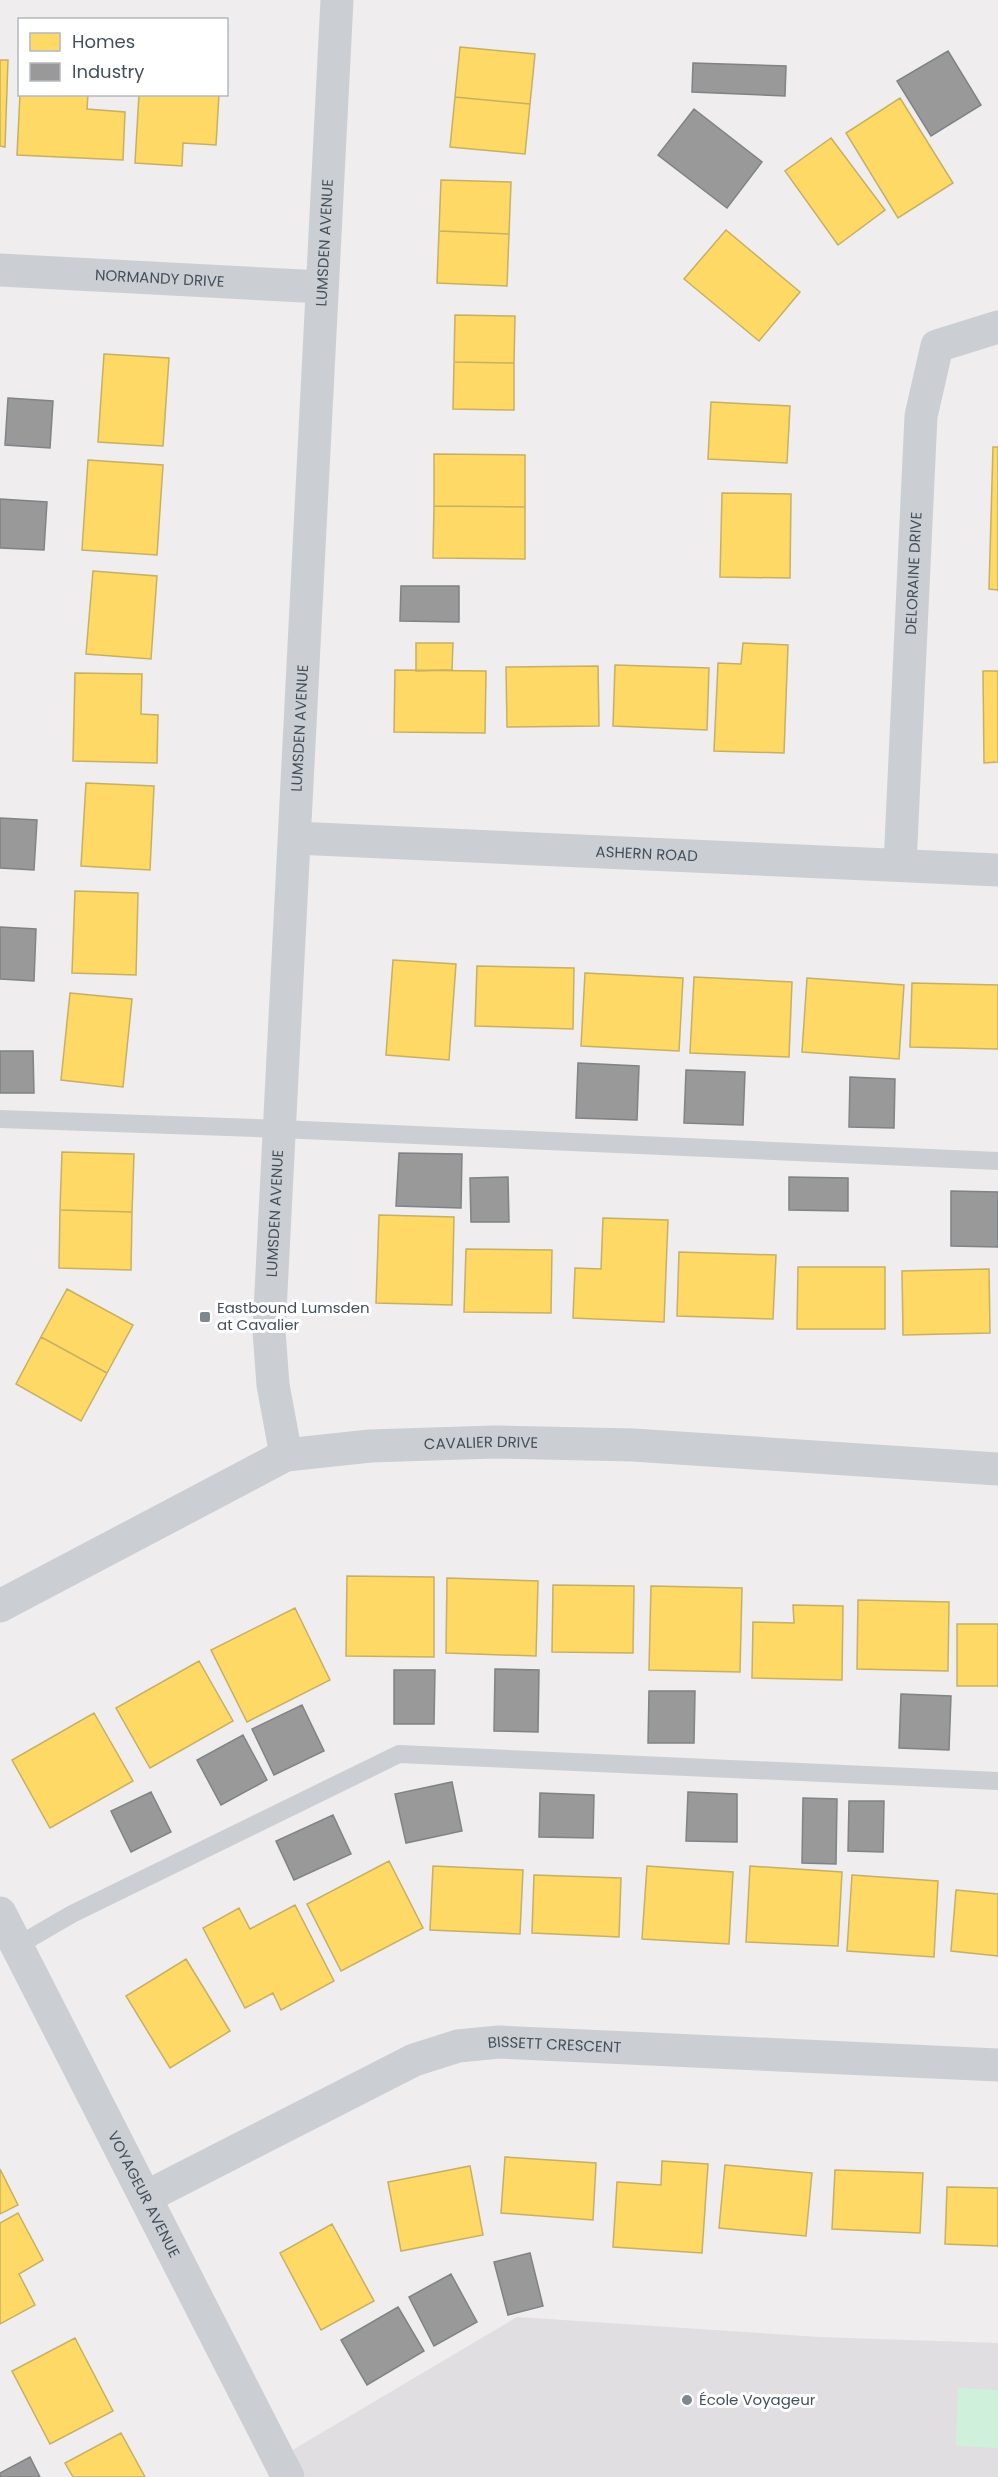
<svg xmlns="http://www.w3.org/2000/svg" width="998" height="2477" viewBox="0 0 998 2477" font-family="Poppins,sans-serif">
	<rect width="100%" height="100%" fill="#efeded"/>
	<path fill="#e0dee0" d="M 517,2317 L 820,2337 L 998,2343 L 998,2477 L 288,2477 L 279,2458 Z"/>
	<path fill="#cff1db" d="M 958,2388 L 998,2390 L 998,2448 L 956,2446 Z"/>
	<path fill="#ffd966" stroke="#c7b063" stroke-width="1.5" d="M 460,47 L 535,54 L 530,104 L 455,97 Z
		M 0,60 L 8,60 L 5,147 L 0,146 Z
		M 20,94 L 88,94 L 87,109 L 125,112 L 123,160 L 17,155 Z
		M 139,94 L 219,94 L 216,145 L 183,143 L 182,166 L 135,163 Z
		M 455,97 L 530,104 L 525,154 L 450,147 Z
		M 900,98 L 953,183 L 898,218 L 846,133 Z
		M 831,138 L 885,210 L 838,245 L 785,171 Z
		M 441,180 L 511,182 L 509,234 L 439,231 Z
		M 726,230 L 800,292 L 759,341 L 684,279 Z
		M 439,231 L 509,234 L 507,286 L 437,283 Z
		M 455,315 L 515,316 L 514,363 L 454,362 Z
		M 104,354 L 169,358 L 163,446 L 98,442 Z
		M 454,362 L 514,363 L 514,410 L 453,409 Z
		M 711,402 L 790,406 L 787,463 L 708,459 Z
		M 993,447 L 998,447 L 998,590 L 989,589 Z
		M 434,454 L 525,455 L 525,507 L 434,506 Z
		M 88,460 L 163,465 L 157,555 L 82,550 Z
		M 722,493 L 791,494 L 790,578 L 720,577 Z
		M 434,506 L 525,507 L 525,559 L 433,558 Z
		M 93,571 L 157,576 L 151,659 L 86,654 Z
		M 416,643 L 453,643 L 452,670 L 416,671 Z
		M 743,643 L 788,645 L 784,753 L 714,751 L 718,663 L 741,664 Z
		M 615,665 L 709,668 L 707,730 L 613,726 Z
		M 598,666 L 599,726 L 507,727 L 506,667 Z
		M 395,670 L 486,671 L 485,733 L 394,732 Z
		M 983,671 L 998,671 L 998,762 L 984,763 Z
		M 75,673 L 142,674 L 141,714 L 158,715 L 157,763 L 73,761 Z
		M 86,783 L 154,786 L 150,870 L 81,866 Z
		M 75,891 L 138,893 L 136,975 L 72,973 Z
		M 393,960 L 456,964 L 449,1060 L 386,1055 Z
		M 477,966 L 574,968 L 573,1029 L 475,1026 Z
		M 585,973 L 683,978 L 679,1051 L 581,1046 Z
		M 694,977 L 792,982 L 789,1057 L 690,1053 Z
		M 807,978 L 904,985 L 899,1059 L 802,1052 Z
		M 912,983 L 998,985 L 998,1049 L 910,1047 Z
		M 70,993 L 132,999 L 123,1087 L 61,1080 Z
		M 62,1152 L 134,1154 L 132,1212 L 60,1210 Z
		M 60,1210 L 132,1212 L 131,1270 L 59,1268 Z
		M 379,1215 L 454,1217 L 452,1305 L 376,1303 Z
		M 603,1218 L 668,1220 L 664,1322 L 573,1318 L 575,1268 L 601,1269 Z
		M 466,1249 L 552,1250 L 551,1313 L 464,1312 Z
		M 679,1252 L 776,1255 L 773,1319 L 677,1316 Z
		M 798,1267 L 885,1267 L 885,1329 L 797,1329 Z
		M 989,1269 L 990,1333 L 903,1335 L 902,1271 Z
		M 67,1289 L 133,1325 L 107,1373 L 41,1337 Z
		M 41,1337 L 107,1373 L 81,1421 L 16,1384 Z
		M 347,1576 L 434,1577 L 434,1657 L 346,1656 Z
		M 447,1578 L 538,1581 L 536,1656 L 446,1653 Z
		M 553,1585 L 634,1586 L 633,1653 L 552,1652 Z
		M 651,1586 L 742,1588 L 740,1672 L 649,1670 Z
		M 858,1600 L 949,1602 L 948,1671 L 857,1669 Z
		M 793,1605 L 843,1606 L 842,1680 L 752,1678 L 753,1622 L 794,1623 Z
		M 295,1608 L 330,1680 L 247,1722 L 211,1650 Z
		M 957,1624 L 998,1624 L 998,1686 L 957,1686 Z
		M 199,1661 L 233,1721 L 150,1768 L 116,1708 Z
		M 94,1713 L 133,1781 L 50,1828 L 12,1760 Z
		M 389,1861 L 423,1928 L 341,1971 L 307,1904 Z
		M 433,1866 L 523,1870 L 520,1934 L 430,1930 Z
		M 647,1866 L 733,1872 L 729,1944 L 642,1939 Z
		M 750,1866 L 842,1872 L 838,1946 L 746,1942 Z
		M 534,1875 L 621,1878 L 619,1937 L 532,1933 Z
		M 852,1875 L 938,1881 L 934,1957 L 847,1951 Z
		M 956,1890 L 998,1894 L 998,1956 L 951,1951 Z
		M 295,1905 L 334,1981 L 281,2010 L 273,1993 L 245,2008 L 203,1928 L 239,1908 L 250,1929 Z
		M 186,1959 L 230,2031 L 170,2068 L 126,1996 Z
		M 505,2157 L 596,2163 L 593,2220 L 501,2213 Z
		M 662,2161 L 708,2164 L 702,2253 L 613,2247 L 617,2182 L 661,2185 Z
		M 725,2165 L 812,2173 L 806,2236 L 719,2228 Z
		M 470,2166 L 483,2235 L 401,2251 L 388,2182 Z
		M 0,2169 L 18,2205 L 0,2214 Z
		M 835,2170 L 923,2173 L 920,2233 L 832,2229 Z
		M 947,2187 L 998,2188 L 998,2246 L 945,2244 Z
		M 18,2213 L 43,2260 L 19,2274 L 35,2305 L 0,2324 L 0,2223 Z
		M 332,2224 L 374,2301 L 321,2330 L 280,2253 Z
		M 75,2338 L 113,2411 L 50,2444 L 12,2371 Z
		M 121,2433 L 145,2477 L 73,2477 L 65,2463 Z"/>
	<path fill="#999" stroke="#7f8387" stroke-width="1.5" d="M 948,51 L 981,105 L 931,136 L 897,81 Z
		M 693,63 L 786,66 L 785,96 L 692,92 Z
		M 694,109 L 762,162 L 727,208 L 658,155 Z
		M 8,398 L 53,401 L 50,448 L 5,445 Z
		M 0,499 L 47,502 L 44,550 L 0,548 Z
		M 401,586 L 459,586 L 459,622 L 400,621 Z
		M 0,818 L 37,820 L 34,870 L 0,868 Z
		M 0,927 L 36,929 L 34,981 L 0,979 Z
		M 0,1051 L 33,1051 L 34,1093 L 0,1093 Z
		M 578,1063 L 639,1066 L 637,1120 L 576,1118 Z
		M 686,1070 L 745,1072 L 743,1125 L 684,1123 Z
		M 850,1077 L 895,1079 L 894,1128 L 849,1127 Z
		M 399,1153 L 462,1154 L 461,1208 L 396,1206 Z
		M 508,1177 L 509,1222 L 471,1222 L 470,1178 Z
		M 789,1177 L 848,1178 L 848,1211 L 789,1210 Z
		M 951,1191 L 998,1192 L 998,1247 L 951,1246 Z
		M 495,1669 L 539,1670 L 538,1732 L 494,1731 Z
		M 394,1670 L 435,1670 L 434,1724 L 394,1724 Z
		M 649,1691 L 695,1691 L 694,1743 L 648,1743 Z
		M 901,1694 L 951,1696 L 949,1750 L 899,1748 Z
		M 302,1705 L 324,1751 L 274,1775 L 252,1729 Z
		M 243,1735 L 267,1780 L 221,1805 L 197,1760 Z
		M 452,1782 L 462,1831 L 406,1843 L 395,1794 Z
		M 151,1792 L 171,1832 L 131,1852 L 111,1811 Z
		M 688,1792 L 737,1794 L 737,1842 L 686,1841 Z
		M 540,1793 L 594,1795 L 593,1838 L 539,1837 Z
		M 803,1798 L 837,1799 L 836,1864 L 802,1863 Z
		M 849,1801 L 884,1801 L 883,1852 L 848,1851 Z
		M 333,1815 L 351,1854 L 294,1880 L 276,1841 Z
		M 530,2253 L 543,2306 L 508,2315 L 494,2262 Z
		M 451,2274 L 477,2322 L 434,2346 L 409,2297 Z
		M 398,2307 L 424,2351 L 367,2385 L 341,2340 Z
		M 30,2457 L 40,2477 L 0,2477 L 0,2473 Z"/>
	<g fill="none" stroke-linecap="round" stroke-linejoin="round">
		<path stroke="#cbced2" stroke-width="18" d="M 0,1119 L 281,1129 L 998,1161
			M 17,1946 L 72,1914 L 399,1754 L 998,1781"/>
		<g stroke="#cbced2" stroke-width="33">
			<path id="s1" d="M 0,270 L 322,287"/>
			<path id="s2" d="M 295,838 L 998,870"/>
			<path id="s3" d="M 900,865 L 921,416 L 937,346 L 998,327"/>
			<path id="s4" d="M 286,1455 L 273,1385 L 269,1331 L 337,0"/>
			<path id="s5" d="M 0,1913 L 288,2477"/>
			<path id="s6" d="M 146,2197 L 414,2060 L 458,2046 L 499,2042 L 998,2065"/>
		</g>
		<path stroke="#cbced2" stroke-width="33" id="s7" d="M 0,1606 L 286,1455 L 370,1446 L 494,1442 L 633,1445 L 998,1469"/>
	</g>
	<g fill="#7f878f" stroke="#fff" stroke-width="2">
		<rect x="199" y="1311" width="12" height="12" rx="3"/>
		<circle cx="687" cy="2400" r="6"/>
	</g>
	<g text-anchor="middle" stroke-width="6" stroke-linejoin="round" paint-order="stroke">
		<g font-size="15" fill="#43505c" stroke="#fff">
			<text dy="5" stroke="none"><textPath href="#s4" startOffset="1215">LUMSDEN AVENUE</textPath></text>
			<text dy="5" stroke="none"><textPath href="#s1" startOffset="160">NORMANDY DRIVE</textPath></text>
			<text dy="5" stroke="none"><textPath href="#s3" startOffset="292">DELORAINE DRIVE</textPath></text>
			<text dy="5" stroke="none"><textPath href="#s4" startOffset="729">LUMSDEN AVENUE</textPath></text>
			<text dy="5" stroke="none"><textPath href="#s2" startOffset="352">ASHERN ROAD</textPath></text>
			<text dy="5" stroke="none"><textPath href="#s4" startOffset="243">LUMSDEN AVENUE</textPath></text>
			<text dy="5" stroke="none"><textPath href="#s7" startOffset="519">CAVALIER DRIVE</textPath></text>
			<text dy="5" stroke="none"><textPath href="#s6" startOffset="444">BISSETT CRESCENT</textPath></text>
			<text dy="5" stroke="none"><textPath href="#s5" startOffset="316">VOYAGEUR AVENUE</textPath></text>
		</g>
		<g font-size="15" fill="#43505c" stroke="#fff" text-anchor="start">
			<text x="217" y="1313">Eastbound Lumsden<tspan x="217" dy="17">at Cavalier</tspan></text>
			<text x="699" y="2405">École Voyageur</text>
		</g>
	</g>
	<rect x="18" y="18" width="210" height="78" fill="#ffffff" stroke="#b4b9be" stroke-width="1.5"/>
	<rect x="30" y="33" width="30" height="18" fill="#ffd966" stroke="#b4b9be" stroke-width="1.5"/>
	<text x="72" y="48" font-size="18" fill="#43505c">Homes</text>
	<rect x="30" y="63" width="30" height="18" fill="#999999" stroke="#b4b9be" stroke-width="1.5"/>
	<text x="72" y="78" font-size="18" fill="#43505c">Industry</text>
</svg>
